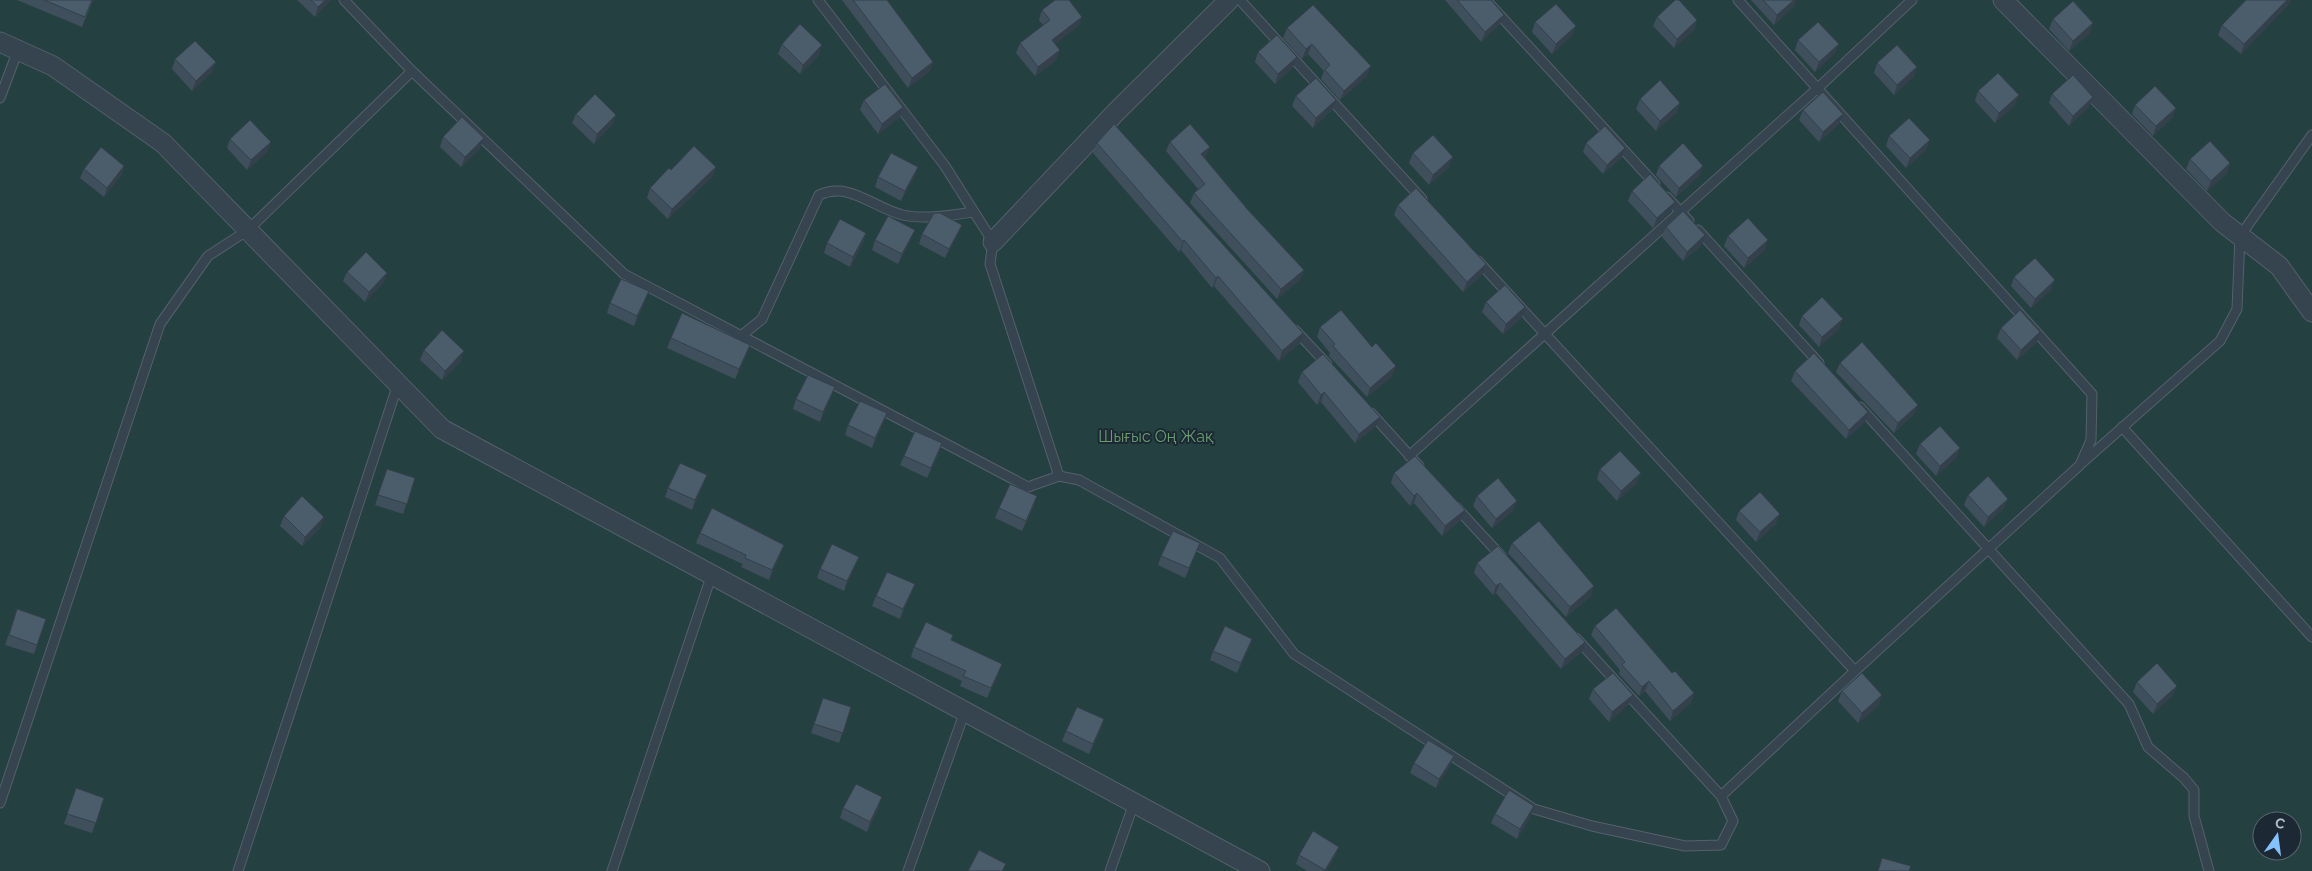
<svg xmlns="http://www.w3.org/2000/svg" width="2312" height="871" viewBox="0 0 2312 871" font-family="Raleway,sans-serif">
	<rect width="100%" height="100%" fill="#22323f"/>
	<path fill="#244040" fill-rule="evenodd" d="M 0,0 L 2312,0 L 2312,871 L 0,871 ZM 2262,821 L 2292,821 L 2292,851 L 2262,851 Z"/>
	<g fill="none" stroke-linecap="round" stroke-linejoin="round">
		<g stroke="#55616d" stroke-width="11">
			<path id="service" d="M 344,0 L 412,71 L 624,274 L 1028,487 L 1059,476 L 1079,480 L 1220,558 L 1294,654 L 1534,809 L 1592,826 L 1685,846 L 1721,845 L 1733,821 L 1721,796 L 1576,638
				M 818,0 L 945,166 L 993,242 L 990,264 L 1059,476
				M 1240,0 L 1422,199
				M 1486,0 L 1655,184
				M 0,98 L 18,50
				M 1667,197 L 1689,221
				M 1698,230 L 1819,363
				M 1478,261 L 1855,671
				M 1295,330 L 1327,364
				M 741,336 L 762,319 L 819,195 C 850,181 873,208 903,215 C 924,220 952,215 973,212
				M 1860,407 L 2129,704 L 2148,747 L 2184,778 L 2194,790 L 2194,816 L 2209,871
				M 1371,413 L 1419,466
				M 2122,427 L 2312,637
				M 1409,456 L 1819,87 L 1912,0
				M 2082,463 L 2220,341 L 2237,309 L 2240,236 L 2312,135
				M 1456,507 L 1502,557
				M 1721,796 L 1855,671 L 2080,465 L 2091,440 L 2092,394 L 1738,0
				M 0,803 L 160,324 L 208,256 L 248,230 L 412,71
				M 238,871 L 398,384
				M 612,871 L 712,574
				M 908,871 L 965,711
				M 1110,871 L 1134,803"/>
		</g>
		<g stroke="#55616d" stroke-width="21">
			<path id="minor" d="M 2003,0 L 2222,222 L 2279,266 L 2312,312
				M 0,42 L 53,66 L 163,143 L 442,429 L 1260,871
				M 993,242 L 1116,112 L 1229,0"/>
		</g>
		<use href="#service" stroke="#36444f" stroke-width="9"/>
		<use href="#minor" stroke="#36444f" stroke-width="19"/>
	</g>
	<path fill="#404f5c" d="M 17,0 L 93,0 L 82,27 Z
		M 297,0 L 331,0 L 315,17 Z
		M 842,0 L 887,0 L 930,71 L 908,88 Z
		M 1445,0 L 1491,0 L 1500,24 L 1481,42 Z
		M 1751,0 L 1796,0 L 1794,6 L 1774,25 Z
		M 2290,3 L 2241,54 L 2218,35 L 2222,25 Z
		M 1042,10 L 1082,17 L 1078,26 L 1055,44 L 1060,50 L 1056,60 L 1035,76 L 1016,53 L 1020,43 L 1043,25 L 1039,20 Z
		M 1657,17 L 1697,20 L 1694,30 L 1674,48 L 1653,26 Z
		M 2053,19 L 2090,33 L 2069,51 L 2049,29 Z
		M 1535,22 L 1572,35 L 1552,54 L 1532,32 Z
		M 1287,28 L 1367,76 L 1340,100 L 1321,79 L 1324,71 L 1308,54 L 1302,59 L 1283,38 Z
		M 1798,40 L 1835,53 L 1815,72 L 1795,50 Z
		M 782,44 L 819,55 L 800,74 L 778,54 Z
		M 1258,52 L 1297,57 L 1293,67 L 1275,84 L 1255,62 Z
		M 175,59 L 216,62 L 212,72 L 192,91 L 172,69 Z
		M 1877,63 L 1914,76 L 1894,95 L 1874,73 Z
		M 1978,91 L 2015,105 L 1995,123 L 1975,101 Z
		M 2052,94 L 2089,107 L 2069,126 L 2049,103 Z
		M 1296,96 L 1332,110 L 1313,128 L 1292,106 Z
		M 1640,99 L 1677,112 L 1656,131 L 1636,109 Z
		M 864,100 L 903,107 L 900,117 L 878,134 L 860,110 Z
		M 2135,105 L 2176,108 L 2172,118 L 2153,136 L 2132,114 Z
		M 1803,110 L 1839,124 L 1819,142 L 1799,120 Z
		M 576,114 L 616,115 L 613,124 L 594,144 L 572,123 Z
		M 1889,136 L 1926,150 L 1906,168 L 1886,146 Z
		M 443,137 L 480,148 L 461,167 L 440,147 Z
		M 230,139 L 271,142 L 267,152 L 247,170 L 227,148 Z
		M 1170,142 L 1206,157 L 1205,158 L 1248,210 L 1304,270 L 1300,280 L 1277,299 L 1190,203 L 1194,193 L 1198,189 L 1166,151 Z
		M 1097,143 L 1300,343 L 1279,361 L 1214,286 L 1212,288 L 1181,250 L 1179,252 L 1093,153 Z
		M 1586,143 L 1625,148 L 1622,157 L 1603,174 L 1583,152 Z
		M 1413,153 L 1449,167 L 1429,185 L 1409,163 Z
		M 2190,159 L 2230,163 L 2227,173 L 2207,191 L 2186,169 Z
		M 124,166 L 121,176 L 104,197 L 80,178 L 84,169 Z
		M 1659,166 L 1700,175 L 1676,197 L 1656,175 Z
		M 918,167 L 914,177 L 901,201 L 875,187 L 878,177 Z
		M 713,176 L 668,219 L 647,198 L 650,188 Z
		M 1632,191 L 1671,211 L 1653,228 L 1628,201 Z
		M 1398,205 L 1486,264 L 1483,274 L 1463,292 L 1394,215 Z
		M 962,225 L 958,234 L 945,258 L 919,244 L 922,234 Z
		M 1666,227 L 1702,245 L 1683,261 L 1662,237 Z
		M 866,233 L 863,243 L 850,267 L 824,253 L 827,243 Z
		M 1728,236 L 1765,250 L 1744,268 L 1724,246 Z
		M 875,240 L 911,240 L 898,264 L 872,250 Z
		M 347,272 L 384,282 L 365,302 L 343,281 Z
		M 2014,277 L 2051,290 L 2031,308 L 2011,286 Z
		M 645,301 L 634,326 L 607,313 L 610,303 Z
		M 1486,302 L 1522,317 L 1503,334 L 1482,312 Z
		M 1802,316 L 1839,329 L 1819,347 L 1799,325 Z
		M 1320,327 L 1372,347 L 1392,376 L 1367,397 L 1329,356 L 1330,353 L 1317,337 Z
		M 2001,328 L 2037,342 L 2017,360 L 1997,338 Z
		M 671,338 L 747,354 L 735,379 L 667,348 Z
		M 424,350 L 461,361 L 442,380 L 420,360 Z
		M 1840,363 L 1914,414 L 1894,433 L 1836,372 Z
		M 1795,371 L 1865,422 L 1846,439 L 1791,381 Z
		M 1302,372 L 1376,426 L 1355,443 L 1321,402 L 1317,405 L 1298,382 Z
		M 835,387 L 820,422 L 793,409 L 796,399 Z
		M 887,413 L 883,423 L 872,448 L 845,435 L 848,425 Z
		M 942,443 L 939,453 L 927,478 L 900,465 L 904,456 Z
		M 1920,444 L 1957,457 L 1936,476 L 1916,454 Z
		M 387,469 L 415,478 L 403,514 L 375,505 Z
		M 1600,469 L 1637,483 L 1617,501 L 1597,479 Z
		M 1394,473 L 1461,520 L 1442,536 L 1414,503 L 1410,506 L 1391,483 Z
		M 703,485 L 692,510 L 665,497 L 668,488 Z
		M 1968,495 L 2004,508 L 1984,527 L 1964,505 Z
		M 1477,496 L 1513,511 L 1492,528 L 1473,506 Z
		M 1034,506 L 1022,531 L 995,518 L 999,508 Z
		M 1739,511 L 1776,524 L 1756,542 L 1736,520 Z
		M 284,516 L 321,527 L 302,546 L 280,526 Z
		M 700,533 L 780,555 L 769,580 L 741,567 L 743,564 L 696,543 Z
		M 1512,543 L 1591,596 L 1566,617 L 1508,553 Z
		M 1196,553 L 1185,578 L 1158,565 L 1161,556 Z
		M 1477,563 L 1582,652 L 1561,669 L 1496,593 L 1493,595 L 1474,573 Z
		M 855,566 L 844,591 L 817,578 L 820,569 Z
		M 915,584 L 911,594 L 900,619 L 872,606 L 876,596 Z
		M 14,619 L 46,619 L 34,654 L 5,645 Z
		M 1595,626 L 1672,673 L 1694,693 L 1691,703 L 1670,721 L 1645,691 L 1639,696 L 1619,674 L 1620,670 L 1591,635 Z
		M 1252,639 L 1249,648 L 1237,673 L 1210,660 L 1213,651 Z
		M 951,640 L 999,673 L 987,698 L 960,686 L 962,681 L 911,657 L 914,647 Z
		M 2137,682 L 2173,695 L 2153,714 L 2133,692 Z
		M 1593,689 L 1633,695 L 1629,704 L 1609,722 L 1589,699 Z
		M 1842,691 L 1879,705 L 1858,723 L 1838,701 Z
		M 823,698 L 851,707 L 839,743 L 811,733 Z
		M 1104,719 L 1101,729 L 1089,754 L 1062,741 L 1066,731 Z
		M 1454,756 L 1450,765 L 1436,788 L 1410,773 L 1414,763 Z
		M 76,788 L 104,798 L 92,833 L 64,824 Z
		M 879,807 L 867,832 L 840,818 L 843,808 Z
		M 1495,814 L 1531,816 L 1517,839 L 1491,823 Z
		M 1299,855 L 1335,856 L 1326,871 L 1307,871 L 1296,864 Z"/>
	<path fill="#34404b" d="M 325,0 L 331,0 L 315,17 L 318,7 Z
		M 1794,0 L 1796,0 L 1794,6 L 1774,25 L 1777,15 Z
		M 2287,0 L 2291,0 L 2290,3 L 2241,54 L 2244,44 Z
		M 1504,15 L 1500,24 L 1481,42 L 1485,32 Z
		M 1082,17 L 1078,26 L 1048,50 L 1052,40 Z
		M 1697,20 L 1694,30 L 1674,48 L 1677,39 Z
		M 2093,23 L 2090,33 L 2069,51 L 2073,41 Z
		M 1576,26 L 1572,35 L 1552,54 L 1556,44 Z
		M 1312,44 L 1308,54 L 1302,59 L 1306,49 Z
		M 1839,44 L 1835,53 L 1815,72 L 1819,62 Z
		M 822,45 L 819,55 L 800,74 L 803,65 Z
		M 1060,50 L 1056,60 L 1035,76 L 1038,67 Z
		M 1297,57 L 1293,67 L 1275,84 L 1278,74 Z
		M 216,62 L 212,72 L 192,91 L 196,81 Z
		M 933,62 L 930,71 L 908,88 L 912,78 Z
		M 1371,66 L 1367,76 L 1340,100 L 1344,91 Z
		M 1917,67 L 1914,76 L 1894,95 L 1897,85 Z
		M 2019,95 L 2015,105 L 1995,123 L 1999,113 Z
		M 2093,97 L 2089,107 L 2069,126 L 2073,116 Z
		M 1336,100 L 1332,110 L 1313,128 L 1316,118 Z
		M 1680,103 L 1677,112 L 1656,131 L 1660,121 Z
		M 903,107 L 900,117 L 878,134 L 882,124 Z
		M 2176,108 L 2172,118 L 2153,136 L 2156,126 Z
		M 1843,114 L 1839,124 L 1819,142 L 1823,132 Z
		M 616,115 L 613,124 L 594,144 L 597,134 Z
		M 484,138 L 480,148 L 461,167 L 465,157 Z
		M 1930,140 L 1926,150 L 1906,168 L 1910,158 Z
		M 271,142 L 267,152 L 247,170 L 251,160 Z
		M 1210,147 L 1206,157 L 1198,164 L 1201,154 Z
		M 1625,148 L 1622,157 L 1603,174 L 1607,165 Z
		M 1453,157 L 1449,167 L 1429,185 L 1433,175 Z
		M 2230,163 L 2227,173 L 2207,191 L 2211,181 Z
		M 124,166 L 121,176 L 104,197 L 107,188 Z
		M 1703,166 L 1700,175 L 1676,197 L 1679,188 Z
		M 716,167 L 713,176 L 668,219 L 672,209 Z
		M 918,167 L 914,177 L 901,201 L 905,191 Z
		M 1675,202 L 1671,211 L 1653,228 L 1657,218 Z
		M 962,225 L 958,234 L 945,258 L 949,249 Z
		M 915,230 L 911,240 L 898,264 L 902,254 Z
		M 866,233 L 863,243 L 850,267 L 853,257 Z
		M 1705,235 L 1702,245 L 1683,261 L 1687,252 Z
		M 1184,240 L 1181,250 L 1179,252 L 1183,242 Z
		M 1768,240 L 1765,250 L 1744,268 L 1748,258 Z
		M 1486,264 L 1483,274 L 1463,292 L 1467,282 Z
		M 1304,270 L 1300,280 L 1277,299 L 1281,289 Z
		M 387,273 L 384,282 L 365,302 L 369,292 Z
		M 1218,276 L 1214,286 L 1212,288 L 1216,278 Z
		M 2055,280 L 2051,290 L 2031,308 L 2035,299 Z
		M 649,291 L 645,301 L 634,326 L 637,316 Z
		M 1525,307 L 1522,317 L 1503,334 L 1506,324 Z
		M 1843,319 L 1839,329 L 1819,347 L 1822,337 Z
		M 2040,332 L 2037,342 L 2017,360 L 2021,350 Z
		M 1303,333 L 1300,343 L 1279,361 L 1282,351 Z
		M 750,345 L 747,354 L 735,379 L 739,369 Z
		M 464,351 L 461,361 L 442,380 L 445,371 Z
		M 1396,366 L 1392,376 L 1367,397 L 1370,388 Z
		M 835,387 L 831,397 L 820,422 L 823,412 Z
		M 1324,392 L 1321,402 L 1317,405 L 1321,395 Z
		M 1918,405 L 1914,414 L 1894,433 L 1898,423 Z
		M 1868,412 L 1865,422 L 1846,439 L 1849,430 Z
		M 887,413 L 883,423 L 872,448 L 875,438 Z
		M 1380,417 L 1376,426 L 1355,443 L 1359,434 Z
		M 942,443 L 939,453 L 927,478 L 931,468 Z
		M 1960,448 L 1957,457 L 1936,476 L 1940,466 Z
		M 1641,473 L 1637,483 L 1617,501 L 1621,491 Z
		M 707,475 L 703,485 L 692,510 L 695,500 Z
		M 1417,493 L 1414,503 L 1410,506 L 1414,496 Z
		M 1037,496 L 1034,506 L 1022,531 L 1026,521 Z
		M 2008,499 L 2004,508 L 1984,527 L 1988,517 Z
		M 1517,501 L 1513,511 L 1492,528 L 1496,519 Z
		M 1465,510 L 1461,520 L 1442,536 L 1445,526 Z
		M 1780,514 L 1776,524 L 1756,542 L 1760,532 Z
		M 324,517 L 321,527 L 302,546 L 305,537 Z
		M 784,545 L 780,555 L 769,580 L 772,570 Z
		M 859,557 L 855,566 L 844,591 L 847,581 Z
		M 1500,583 L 1496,593 L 1493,595 L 1496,586 Z
		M 915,584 L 911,594 L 900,619 L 903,609 Z
		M 1594,586 L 1591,596 L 1566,617 L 1570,607 Z
		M 1252,639 L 1249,648 L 1237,673 L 1241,663 Z
		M 1585,642 L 1582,652 L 1561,669 L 1565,659 Z
		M 1002,664 L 999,673 L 987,698 L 991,688 Z
		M 1649,681 L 1645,691 L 1639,696 L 1642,687 Z
		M 2177,686 L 2173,695 L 2153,714 L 2157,704 Z
		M 1694,693 L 1691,703 L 1670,721 L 1673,711 Z
		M 1633,695 L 1629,704 L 1609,722 L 1612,712 Z
		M 1882,695 L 1879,705 L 1858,723 L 1862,713 Z
		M 1104,719 L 1101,729 L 1089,754 L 1093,744 Z
		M 1454,756 L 1450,765 L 1436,788 L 1439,779 Z
		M 882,797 L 879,807 L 867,832 L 870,822 Z
		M 1534,806 L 1531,816 L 1517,839 L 1520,829 Z
		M 1339,847 L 1335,856 L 1326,871 L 1324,871 Z"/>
	<path fill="#4b5c6b" stroke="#34404b" d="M 44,0 L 92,0 L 85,17 Z
		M 311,0 L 325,0 L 318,7 Z
		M 853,0 L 887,0 L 933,62 L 912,78 Z
		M 1055,0 L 1069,0 L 1082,17 L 1052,40 L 1060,50 L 1038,67 L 1020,43 L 1050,20 L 1042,10 Z
		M 1457,0 L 1491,0 L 1504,15 L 1485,32 Z
		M 1675,0 L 1679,0 L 1697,20 L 1677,39 L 1657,17 Z
		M 1763,0 L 1794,0 L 1777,15 Z
		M 2246,0 L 2287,0 L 2244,44 L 2222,25 Z
		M 2073,1 L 2093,23 L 2073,41 L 2053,19 Z
		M 1556,4 L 1576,26 L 1556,44 L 1535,22 Z
		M 1313,5 L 1371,66 L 1344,91 L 1325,70 L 1330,65 L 1312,44 L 1306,49 L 1287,28 Z
		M 1818,22 L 1839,44 L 1819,62 L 1798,40 Z
		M 800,24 L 822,45 L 803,65 L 782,44 Z
		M 1277,35 L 1297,57 L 1278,74 L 1258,52 Z
		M 195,41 L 216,62 L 196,81 L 175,59 Z
		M 1897,45 L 1917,67 L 1897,85 L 1877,63 Z
		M 1998,73 L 2019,95 L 1999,113 L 1978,91 Z
		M 2073,75 L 2093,97 L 2073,116 L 2052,94 Z
		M 1316,78 L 1336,100 L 1316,118 L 1296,96 Z
		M 1660,80 L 1680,103 L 1660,121 L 1640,99 Z
		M 885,84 L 903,107 L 882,124 L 864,100 Z
		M 2155,86 L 2176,108 L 2156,126 L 2135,105 Z
		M 1823,92 L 1843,114 L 1823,132 L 1803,110 Z
		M 595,94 L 616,115 L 597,134 L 576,114 Z
		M 462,117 L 484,138 L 465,157 L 443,137 Z
		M 1909,118 L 1930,140 L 1910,158 L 1889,136 Z
		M 250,120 L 271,142 L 251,160 L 230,139 Z
		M 1114,124 L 1303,333 L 1282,351 L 1218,276 L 1216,278 L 1184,240 L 1183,242 L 1097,143 Z
		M 1190,124 L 1210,147 L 1201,154 L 1248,210 L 1304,270 L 1281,289 L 1194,193 L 1205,184 L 1170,142 Z
		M 1605,126 L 1625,148 L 1607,165 L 1586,143 Z
		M 1433,135 L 1453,157 L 1433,175 L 1413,153 Z
		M 2210,141 L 2230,163 L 2211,181 L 2190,159 Z
		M 1683,143 L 1703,166 L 1679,188 L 1659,166 Z
		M 694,146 L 716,167 L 672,209 L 650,188 L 669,168 L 671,170 Z
		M 101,147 L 124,166 L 107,188 L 84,169 Z
		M 891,153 L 918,167 L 905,191 L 878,177 Z
		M 1650,174 L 1675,202 L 1657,218 L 1632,191 Z
		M 1416,188 L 1486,264 L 1467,282 L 1398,205 Z
		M 1683,211 L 1705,235 L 1687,252 L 1666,227 Z
		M 934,213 L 940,213 L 962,225 L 949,249 L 922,234 Z
		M 888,216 L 915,230 L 902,254 L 875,240 Z
		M 1748,218 L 1768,240 L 1748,258 L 1728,236 Z
		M 840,219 L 866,233 L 853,257 L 827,243 Z
		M 366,252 L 387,273 L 369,292 L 347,272 Z
		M 2035,258 L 2055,280 L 2035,299 L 2014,277 Z
		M 621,279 L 649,291 L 637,316 L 610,303 Z
		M 1505,285 L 1525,307 L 1506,324 L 1486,302 Z
		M 1822,297 L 1843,319 L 1822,337 L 1802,316 Z
		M 1341,310 L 1372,347 L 1376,343 L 1396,366 L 1370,388 L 1333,346 L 1335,344 L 1320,327 Z
		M 2020,310 L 2040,332 L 2021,350 L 2001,328 Z
		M 682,313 L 750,345 L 739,369 L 671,338 Z
		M 442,330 L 464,351 L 445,371 L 424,350 Z
		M 1862,342 L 1918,405 L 1898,423 L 1840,363 Z
		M 1814,353 L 1868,412 L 1849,430 L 1795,371 Z
		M 1323,354 L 1380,417 L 1359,434 L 1324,392 L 1321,395 L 1302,372 Z
		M 808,375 L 835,387 L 823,412 L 796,399 Z
		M 860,401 L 887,413 L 875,438 L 848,425 Z
		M 1940,426 L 1960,448 L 1940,466 L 1920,444 Z
		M 915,431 L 942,443 L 931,468 L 904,456 Z
		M 1620,451 L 1641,473 L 1621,491 L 1600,469 Z
		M 1415,456 L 1465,510 L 1445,526 L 1417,493 L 1414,496 L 1394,473 Z
		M 680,463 L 707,475 L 695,500 L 668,488 Z
		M 387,469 L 415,478 L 407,504 L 378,495 Z
		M 1988,476 L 2008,499 L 1988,517 L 1968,495 Z
		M 1498,478 L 1517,501 L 1496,519 L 1477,496 Z
		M 1010,484 L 1037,496 L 1026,521 L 999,508 Z
		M 1760,492 L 1780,514 L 1760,532 L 1739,511 Z
		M 302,496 L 324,517 L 305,537 L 284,516 Z
		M 712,508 L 784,545 L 772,570 L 745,558 L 746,555 L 700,533 Z
		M 1539,521 L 1594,586 L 1570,607 L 1512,543 Z
		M 1173,531 L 1200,543 L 1189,568 L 1161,556 Z
		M 832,544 L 859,557 L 847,581 L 820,569 Z
		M 1498,546 L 1585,642 L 1565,659 L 1500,583 L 1496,586 L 1477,563 Z
		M 887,572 L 915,584 L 903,609 L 876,596 Z
		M 1616,608 L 1672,673 L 1675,671 L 1694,693 L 1673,711 L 1649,681 L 1642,687 L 1622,665 L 1625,662 L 1595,626 Z
		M 17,609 L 46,619 L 37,645 L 9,635 Z
		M 926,622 L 953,635 L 951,640 L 1002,664 L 991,688 L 963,676 L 966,671 L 914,647 Z
		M 1225,626 L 1252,639 L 1241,663 L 1213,651 Z
		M 2157,663 L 2177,686 L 2157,704 L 2137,682 Z
		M 1613,673 L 1633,695 L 1612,712 L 1593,689 Z
		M 1862,673 L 1882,695 L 1862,713 L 1842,691 Z
		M 823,698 L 851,707 L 843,733 L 814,724 Z
		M 1077,707 L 1104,719 L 1093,744 L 1066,731 Z
		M 1428,740 L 1454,756 L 1439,779 L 1414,763 Z
		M 856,784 L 882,797 L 870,822 L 843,808 Z
		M 76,788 L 104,798 L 96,823 L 67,814 Z
		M 1509,790 L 1534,806 L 1520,829 L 1495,814 Z
		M 1313,831 L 1339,847 L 1325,870 L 1299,855 Z
		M 979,850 L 1006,864 L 1002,871 L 968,871 Z
		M 1882,858 L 1911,866 L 1909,871 L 1878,871 Z"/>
	<g text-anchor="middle" stroke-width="4" stroke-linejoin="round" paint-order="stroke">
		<g font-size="16" fill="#689d6d" stroke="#1c2934">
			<text x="1156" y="442">Шығыс Оң Жақ</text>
		</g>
	</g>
	<g transform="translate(2277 836) rotate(14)"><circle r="24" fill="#1c2934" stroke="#586570"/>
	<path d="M0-4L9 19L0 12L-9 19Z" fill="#83c2ff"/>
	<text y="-8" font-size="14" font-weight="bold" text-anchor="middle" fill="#b2beca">С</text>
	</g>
</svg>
